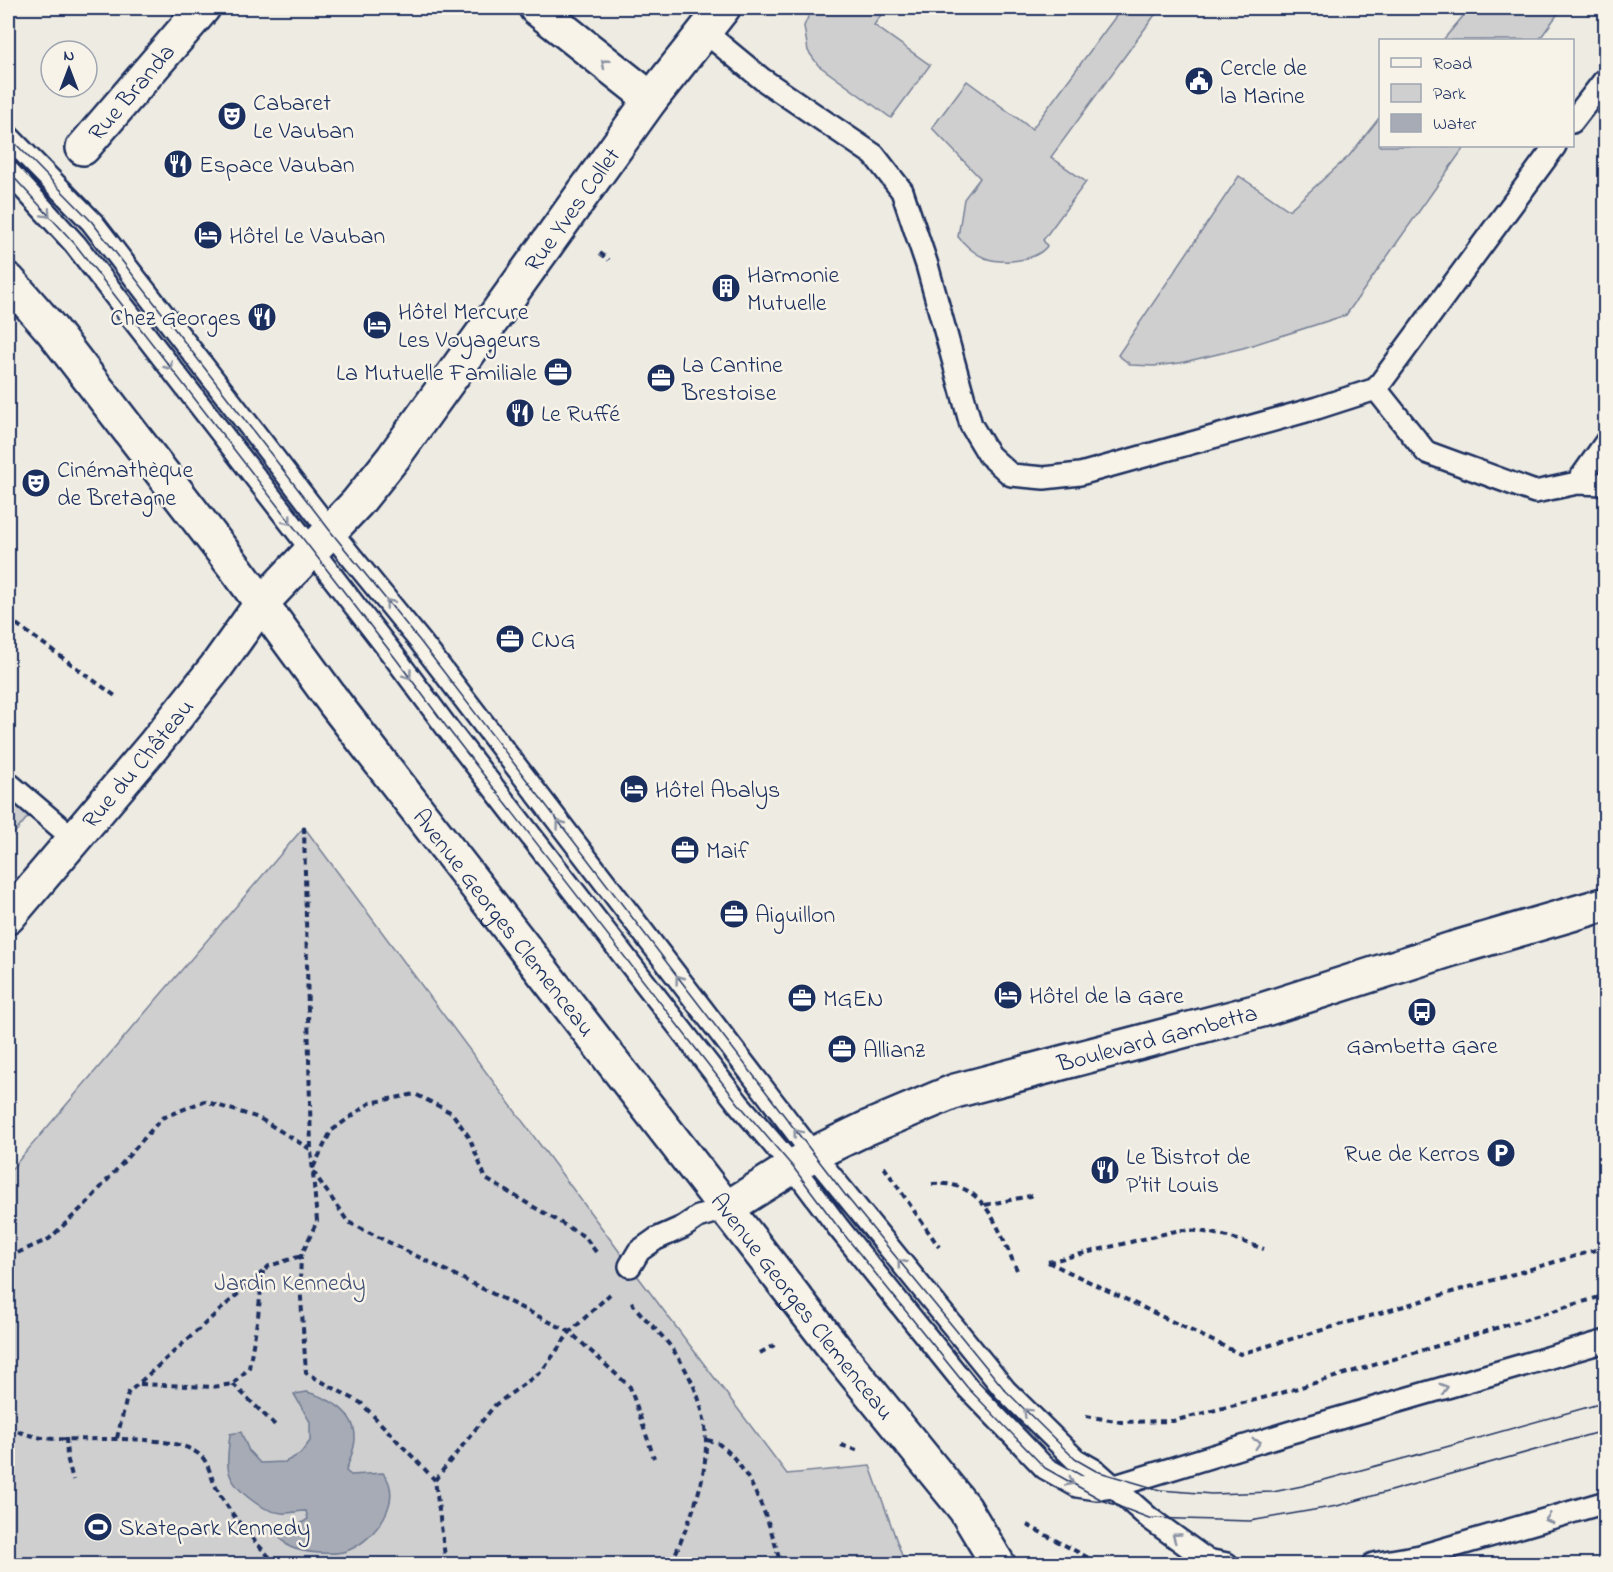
<svg xmlns="http://www.w3.org/2000/svg" width="1613" height="1572" viewBox="0 0 1613 1572" font-family="'Indie Flower',sans-serif">
	<rect width="100%" height="100%" fill="#eeebe2"/>
	<filter id="ink" filterUnits="userSpaceOnUse"><feTurbulence type="fractalNoise" baseFrequency=".0167" numOctaves="2"/><feDisplacementMap in="SourceGraphic" scale="12" xChannelSelector="R" yChannelSelector="G"/><feConvolveMatrix kernelMatrix="1 2 1 2 8 2 1 2 1" color-interpolation-filters="sRGB"/></filter>
	<g filter="url(#ink)">
		<path fill="#cfcfcf" stroke="#757f96" stroke-width="1.5" d="M 812,8 L 886,8 L 874,25 L 930,65 L 891,118 L 818,65 L 808,51 L 804,26 Z
			M 1122,8 L 1160,8 L 1051,157 L 1086,182 L 1043,240 L 1047,246 C 1035,262 1002,264 985,258 C 974,254 966,245 958,237 L 964,199 L 980,178 L 932,128 L 967,81 L 1032,129 Z
			M 1470,8 L 1562,8 L 1539,40 L 1443,40 Z
			M 1380,117 L 1380,146 L 1465,146 L 1346,315 L 1243,348 L 1180,363 L 1154,366 L 1131,365 L 1118,355 L 1239,176 L 1289,210 L 1349,156 Z
			M 8,791 L 31,813 L 8,841 Z
			M 304,827 L 630,1266 L 787,1474 L 870,1466 L 905,1564 L 8,1564 L 8,1173 Z"/>
		<path fill="#a6abb5" stroke="#6e7992" stroke-width="1.5" d="M 307,1392 C 329,1398 356,1412 355,1439 C 355,1449 349,1461 346,1471 L 351,1475 L 383,1473 C 405,1498 376,1539 349,1550 C 336,1556 303,1553 290,1547 C 286,1545 283,1541 280,1537 L 308,1519 L 306,1511 C 298,1511 290,1514 282,1513 C 262,1512 230,1488 228,1467 C 227,1456 229,1445 230,1434 L 241,1432 L 249,1451 L 260,1463 L 285,1462 L 300,1454 L 310,1441 L 310,1422 L 294,1394 Z"/>
		<g fill="none" stroke-linecap="round" stroke-linejoin="round">
			<g stroke="#1b2f5e" stroke-width="26">
				<path id="lane" d="M 705,32 L 762,79 L 874,155 L 902,191 L 927,265 L 971,425 L 989,455 L 1011,475 L 1044,478 L 1080,474 L 1317,408 L 1376,389 L 1555,146
					M 1572,122 L 1606,78
					M 8,136 L 92,222 L 331,532 L 420,641 L 813,1154 L 1005,1390 L 1075,1459 L 1096,1471 L 1149,1518 L 1207,1560 L 1227,1564
					M 8,171 L 75,244 L 396,659 L 448,729 L 738,1103 L 793,1167 L 838,1227 L 967,1387 L 1045,1468 L 1077,1486 L 1097,1489 L 1112,1487 L 1288,1433 L 1606,1341
					M 1376,389 L 1426,452 L 1535,492 L 1577,483 L 1606,484
					M 1577,483 L 1606,442
					M 8,783 L 75,840
					M 630,1266 L 639,1251 L 656,1239 L 683,1227 L 698,1217 L 727,1208
					M 1373,1564 L 1420,1556 L 1606,1502"/>
			</g>
			<g stroke="#1b2f5e" stroke-width="38">
				<g id="street">
					<path d="M 536,8 L 651,99"/>
					<path id="s1" d="M 83,148 L 203,8"/>
				</g>
			</g>
			<g stroke="#1b2f5e" stroke-width="38">
				<g id="secondary">
					<path id="s2" d="M 8,280 L 51,329 L 237,570 L 336,705 L 839,1354 L 965,1509 L 998,1564"/>
					<path id="s3" d="M 8,917 L 153,746 L 216,667 L 261,604 L 357,503 L 393,458 L 651,99 L 723,8"/>
					<path id="s4" d="M 727,1208 L 813,1154 L 867,1128 L 955,1091 L 1262,1010 L 1452,949 L 1606,904"/>
				</g>
			</g>
			<path stroke="#1b2f5e" stroke-width="4" stroke-dasharray="6 4.5" stroke-linecap="butt" d="M 600,253 L 609,260
				M 8,618 L 118,698
				M 304,827 L 311,1150 L 317,1221 L 301,1256 L 300,1283 L 306,1373 L 361,1403 L 435,1480 L 446,1564
				M 884,1167 L 939,1247
				M 932,1184 C 986,1179 998,1230 1017,1270
				M 985,1205 L 1035,1195
				M 596,1252 L 585,1237 L 486,1179 L 469,1137 L 452,1113 L 415,1094 L 370,1103 L 331,1131 L 312,1170 L 348,1222 L 570,1332 L 630,1387 L 654,1458
				M 8,1257 L 49,1239 L 88,1202 L 162,1118 L 204,1101 L 259,1118 L 310,1149
				M 1048,1262 L 1240,1354 L 1606,1247
				M 1048,1262 L 1180,1230 C 1210,1230 1236,1239 1264,1249
				M 631,1302 C 643,1318 659,1331 671,1347 C 728,1426 706,1484 671,1564
				M 760,1353 L 778,1343
				M 140,1384 L 212,1387 L 233,1384 L 249,1368 L 258,1316 L 263,1271
				M 233,1384 L 277,1427
				M 1086,1416 L 1121,1422 L 1173,1421 L 1278,1394 L 1606,1295
				M 8,1428 C 19,1432 31,1436 43,1438 C 81,1443 173,1430 201,1456 C 209,1463 211,1479 217,1489 C 231,1516 255,1542 276,1564
				M 66,1438 L 67,1457 L 73,1480
				M 117,1438 L 128,1393 L 269,1266 L 301,1256
				M 707,1440 C 711,1441 717,1442 720,1445 C 749,1464 774,1531 780,1564
				M 841,1445 L 860,1451
				M 435,1480 L 495,1405 L 542,1371 L 570,1332 L 610,1294
				M 1027,1525 L 1100,1564"/>
			<use href="#lane" stroke="#f7f3e8" stroke-width="21"/>
			<use href="#street" stroke="#f7f3e8" stroke-width="33"/>
			<use href="#secondary" stroke="#f7f3e8" stroke-width="33"/>
			<path stroke="#1b2f5e" stroke-width="1.5" d="M 8,136 L 92,222 L 331,532 L 420,641 L 846,1196 L 1005,1390 L 1075,1459 L 1096,1471 L 1160,1490 L 1212,1494 L 1273,1492 L 1302,1486 L 1446,1447 L 1606,1402
				M 8,171 L 75,244 L 396,659 L 448,729 L 738,1103 L 793,1167 L 838,1227 L 967,1387 L 1045,1468 L 1102,1500 L 1149,1518 L 1250,1521 L 1337,1506 L 1606,1430"/>
		</g>
		<defs><path id="oneway-chevron" d="M-2-3.5L2.5 0L-2 3.5" fill="none" stroke-width="1.6" stroke-linecap="round" stroke-linejoin="round" transform="scale(1.5)"/></defs>
		<g stroke="#8991a3">
			<use href="#oneway-chevron" transform="translate(605 63) rotate(-141)"/>
			<use href="#oneway-chevron" transform="translate(47 214) rotate(47)"/>
			<use href="#oneway-chevron" transform="translate(169 366) rotate(53)"/>
			<use href="#oneway-chevron" transform="translate(288 521) rotate(52)"/>
			<use href="#oneway-chevron" transform="translate(389 603) rotate(-129)"/>
			<use href="#oneway-chevron" transform="translate(408 675) rotate(54)"/>
			<use href="#oneway-chevron" transform="translate(560 824) rotate(-127)"/>
			<use href="#oneway-chevron" transform="translate(679 979) rotate(-127)"/>
			<use href="#oneway-chevron" transform="translate(797 1133) rotate(-128)"/>
			<use href="#oneway-chevron" transform="translate(901 1263) rotate(-129)"/>
			<use href="#oneway-chevron" transform="translate(1444 1388) rotate(-16)"/>
			<use href="#oneway-chevron" transform="translate(1027 1412) rotate(-135)"/>
			<use href="#oneway-chevron" transform="translate(1257 1443) rotate(-17)"/>
			<use href="#oneway-chevron" transform="translate(1070 1482) rotate(27)"/>
			<use href="#oneway-chevron" transform="translate(1549 1519) rotate(164)"/>
			<use href="#oneway-chevron" transform="translate(1176 1537) rotate(-144)"/>
		</g>
	</g>
	<defs>
		<g id="civic-disc" transform="scale(1.5)"><circle r="9.5" fill="#1b2f5e" stroke="#f7f3e8"/><path d="M-.6-6.5H3V-4.5H.6V-3L4-1V1h2V6H-6V1h2V-1L-.6-3ZM-1.2 2.5V6h2.4V2.5Z" fill="#fff"/></g>
		<g id="theatre-disc" transform="scale(1.5)"><circle r="9.5" fill="#1b2f5e" stroke="#f7f3e8"/><path d="M-5-5.5Q0-4 5-5.5V0Q5 5 0 6Q-5 5-5 0ZM-3.3-2.5H-1v1.5H-3.3ZM1-2.5H3.3v1.5H1ZM-2.8 1Q0 5.5 2.8 1Z" fill="#fff"/></g>
		<g id="restaurant-disc" transform="scale(1.5)"><circle r="9.5" fill="#1b2f5e" stroke="#f7f3e8"/><path d="M-5-6h1v4h1v-4h1v4h1v-4h1v5L-1.5 .5V6h-2V.5L-5-1ZM5-6V6H3V1.5H1.5Q1.5-4 5-6Z" fill="#fff"/></g>
		<g id="hotel-disc" transform="scale(1.5)"><circle r="9.5" fill="#1b2f5e" stroke="#f7f3e8"/><path d="M-6-4.5h1.5V1H6V5H4.5V3h-9V5H-6ZM-4 0a1.8 1.8 0 1 1 3.6 0ZM.5 0V-2.5h3Q6-2.5 6 0Z" fill="#fff"/></g>
		<g id="building-disc" transform="scale(1.5)"><circle r="9.5" fill="#1b2f5e" stroke="#f7f3e8"/><path d="M-4-6H4V6H1V3H-1V6H-4ZM-2.5-4.3h1.7v1.8h-1.7ZM.8-4.3h1.7v1.8H.8ZM-2.5-1h1.7V.8h-1.7ZM.8-1h1.7V.8H.8Z" fill="#fff"/></g>
		<g id="office-disc" transform="scale(1.5)"><circle r="9.5" fill="#1b2f5e" stroke="#f7f3e8"/><path d="M-6-3h4V-5.5h4V-3h4V5H-6ZM-1-4.5V-3h2v-1.5ZM-6 0V1H6V0Z" fill="#fff"/></g>
		<g id="bus-disc" transform="scale(1.5)"><circle r="9.5" fill="#1b2f5e" stroke="#f7f3e8"/><path d="M-5-6H5V4H4V6H2V4H-2V6H-4V4H-5ZM-3.5-4V0h7V-4ZM-3.5 1.2v1.5H-2V1.2ZM2 1.2v1.5H3.5V1.2Z" fill="#fff"/></g>
		<g id="parking-disc" transform="scale(1.5)"><circle r="9.5" fill="#1b2f5e" stroke="#f7f3e8"/><path d="M-3.5-5.5H1a3.5 3.5 0 0 1 0 7H-1V5.5H-3.5ZM-1-3.4V-.6H.8a1.4 1.4 0 0 0 0-2.8Z" fill="#fff"/></g>
		<g id="stadium-disc" transform="scale(1.5)"><circle r="9.5" fill="#1b2f5e" stroke="#f7f3e8"/><path d="M0-5a6.5 5 0 1 0 0 10a6.5 5 0 1 0 0-10ZM-3.5-1.8h7v3.6h-7Z" fill="#fff"/></g>
	</defs>
	<g fill-rule="evenodd">
		<use href="#civic-disc" x="1199" y="81"/>
		<use href="#theatre-disc" x="232" y="116"/>
		<use href="#restaurant-disc" x="178" y="164"/>
		<use href="#hotel-disc" x="208" y="235"/>
		<use href="#building-disc" x="726" y="288"/>
		<use href="#restaurant-disc" x="262" y="317"/>
		<use href="#hotel-disc" x="377" y="325"/>
		<use href="#office-disc" x="558" y="372"/>
		<use href="#office-disc" x="661" y="378"/>
		<use href="#restaurant-disc" x="520" y="413"/>
		<use href="#theatre-disc" x="36" y="483"/>
		<use href="#office-disc" x="510" y="639"/>
		<use href="#hotel-disc" x="634" y="789"/>
		<use href="#office-disc" x="685" y="850"/>
		<use href="#office-disc" x="734" y="914"/>
		<use href="#hotel-disc" x="1008" y="995"/>
		<use href="#office-disc" x="802" y="998"/>
		<use href="#bus-disc" x="1422" y="1012"/>
		<use href="#office-disc" x="842" y="1049"/>
		<use href="#parking-disc" x="1501" y="1153"/>
		<use href="#restaurant-disc" x="1105" y="1170"/>
		<use href="#stadium-disc" x="98" y="1527"/>
	</g>
	<g text-anchor="middle" stroke-width="5" stroke-linejoin="round" paint-order="stroke">
		<g font-size="24" fill="#1b2f5e" stroke="#f7f3e8" text-anchor="start">
			<text x="1220" y="75">Cercle de<tspan x="1220" dy="28">la Marine</tspan></text>
			<text x="253" y="110">Cabaret<tspan x="253" dy="28">Le Vauban</tspan></text>
			<text x="199" y="172">Espace Vauban</text>
			<text x="229" y="243">Hôtel Le Vauban</text>
			<text x="747" y="282">Harmonie<tspan x="747" dy="28">Mutuelle</tspan></text>
			<text x="398" y="319">Hôtel Mercure<tspan x="398" dy="28">Les Voyageurs</tspan></text>
			<text x="241" y="325" text-anchor="end">Chez Georges</text>
			<text x="682" y="372">La Cantine<tspan x="682" dy="28">Brestoise</tspan></text>
			<text x="537" y="380" text-anchor="end">La Mutuelle Familiale</text>
			<text x="541" y="421">Le Ruffé</text>
			<text x="57" y="477">Cinémathèque<tspan x="57" dy="28">de Bretagne</tspan></text>
			<text x="531" y="647">CNG</text>
			<text x="655" y="797">Hôtel Abalys</text>
			<text x="706" y="858">Maif</text>
			<text x="755" y="922">Aiguillon</text>
			<text x="1029" y="1003">Hôtel de la Gare</text>
			<text x="823" y="1006">MGEN</text>
			<text x="1422" y="1053" text-anchor="middle">Gambetta Gare</text>
			<text x="863" y="1057">Allianz</text>
			<text x="1480" y="1161" text-anchor="end">Rue de Kerros</text>
			<text x="1126" y="1164">Le Bistrot de<tspan x="1126" dy="28">P’tit Louis</tspan></text>
			<text x="119" y="1535">Skatepark Kennedy</text>
		</g>
		<g font-size="24" fill="#1b2f5e" stroke="#f7f3e8">
			<text dy="8" stroke="none"><textPath href="#s1" startOffset="74">Rue Branda</textPath></text>
			<text dy="8" stroke="none"><textPath href="#s3" startOffset="906">Rue Yves Collet</textPath></text>
			<text dy="8" stroke="none"><textPath href="#s3" startOffset="201">Rue du Château</textPath></text>
			<text dy="8" stroke="none"><textPath href="#s2" startOffset="812">Avenue Georges Clemenceau</textPath></text>
			<text dy="8" stroke="none"><textPath href="#s4" startOffset="466">Boulevard Gambetta</textPath></text>
			<text dy="8" stroke="none"><textPath href="#s2" startOffset="1298">Avenue Georges Clemenceau</textPath></text>
		</g>
		<g font-size="24" fill="#3f4f75" stroke="#f7f3e8">
			<text x="290" y="1290">Jardin Kennedy</text>
		</g>
	</g>
	<rect width="1613" height="1572" fill="none" stroke="#f7f3e8" stroke-width="30"/>
	<rect x="15" y="15" width="1583" height="1542" fill="none" stroke="#1b2f5e" stroke-width="2" filter="url(#ink)"/>
	<rect x="1379" y="39" width="195" height="108" fill="#f7f3e8" stroke="#9fa5b1" stroke-width="1.5"/>
	<rect x="1391" y="58" width="30" height="9" fill="#f7f3e8" stroke="#9fa5b1" stroke-width="1.5"/>
	<text x="1433" y="69" font-size="18" fill="#1b2f5e">Road</text>
	<rect x="1391" y="84" width="30" height="18" fill="#cfcfcf" stroke="#9fa5b1" stroke-width="1.5"/>
	<text x="1433" y="99" font-size="18" fill="#1b2f5e">Park</text>
	<rect x="1391" y="114" width="30" height="18" fill="#a6abb5" stroke="#9fa5b1" stroke-width="1.5"/>
	<text x="1433" y="129" font-size="18" fill="#1b2f5e">Water</text>
	<g transform="translate(69 69)"><circle r="28" fill="#f7f3e8" stroke="#9fa5b1" stroke-width="1.5"/>
	<path d="M0-4.5L10 22L0 15L-10 22Z" fill="#1b2f5e"/>
	<text y="-9" font-size="16" font-weight="bold" text-anchor="middle" fill="#1b2f5e">N</text>
	</g>
</svg>
